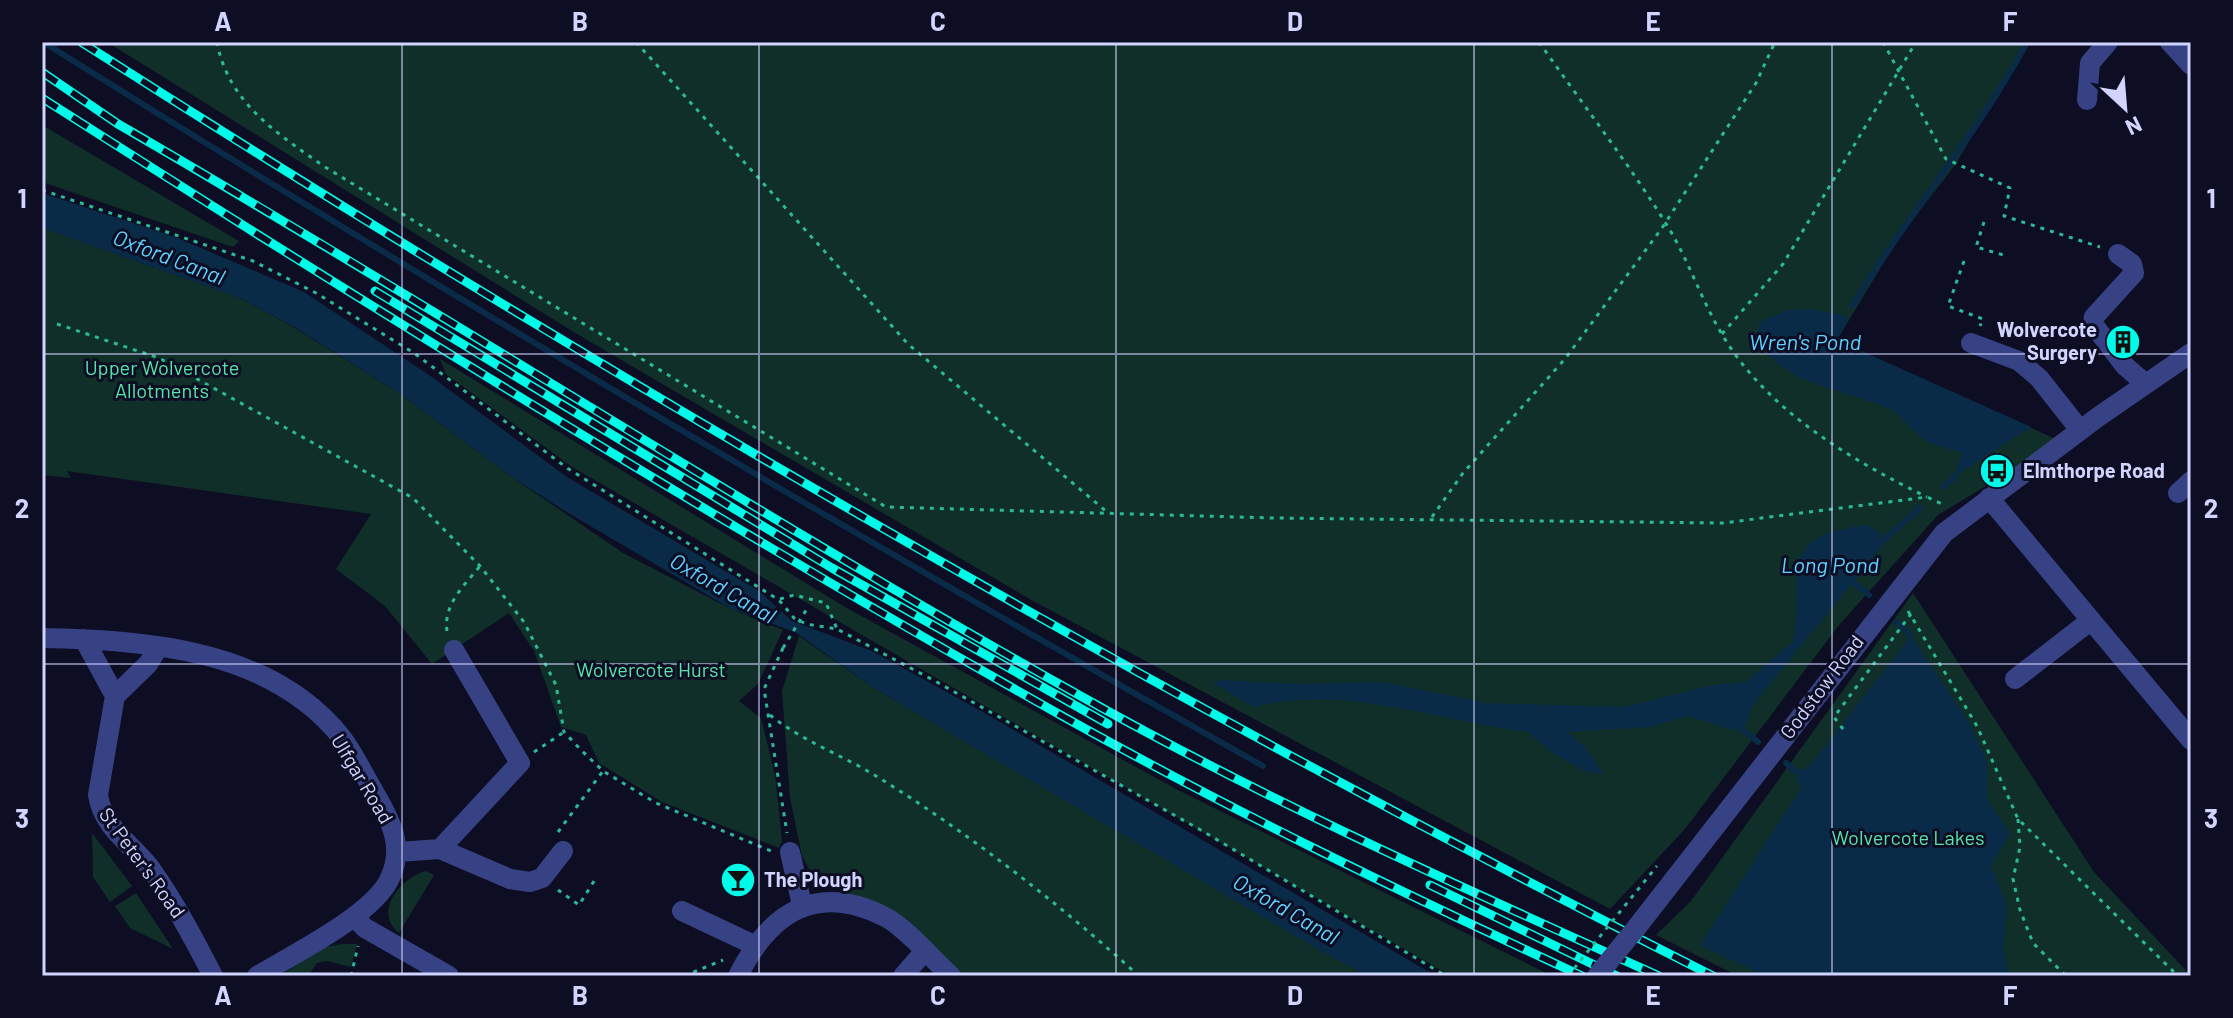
<svg xmlns="http://www.w3.org/2000/svg" width="2233" height="1018" viewBox="0 0 2233 1018" font-family="Barlow,sans-serif">
	<rect width="100%" height="100%" fill="#0d0e24"/>
	<path fill="#102f28" d="M 107,42 L 2026,42 L 1956,164 L 1900,236 L 1837,340 L 2060,441 L 1938,515 L 1839,625 L 1685,829 L 1610,909 L 1035,602 L 577,334 Z
		M 42,125 L 239,241 L 233,247 L 42,182 Z
		M 42,228 L 238,297 L 290,325 L 399,393 L 512,477 L 623,553 L 733,610 L 783,630 L 758,684 L 739,701 L 761,718 L 775,775 L 782,840 L 779,848 L 662,802 L 599,763 L 586,735 L 561,727 L 534,651 L 509,613 L 432,664 L 385,606 L 336,569 L 371,514 L 67,471 L 71,478 L 42,475 Z
		M 440,359 L 845,607 L 1178,790 L 1552,976 L 1451,976 L 572,467 L 446,374 Z
		M 1913,593 L 2094,872 L 2191,976 L 1738,976 L 1656,935 L 1691,901 Z
		M 799,636 L 877,690 L 1367,976 L 964,976 L 929,945 L 810,871 L 802,856 L 790,798 L 782,691 Z
		M 92,833 L 132,886 L 110,902 L 93,877 Z
		M 426,871 L 434,875 L 399,933 C 373,912 400,878 426,871 Z
		M 136,893 L 173,949 L 130,928 L 115,906 Z
		M 342,944 L 357,944 L 351,967 L 327,961 L 317,963 L 308,976 L 279,976 L 325,947 Z"/>
	<path fill="#0a2b47" d="M 42,193 L 175,237 L 304,292 L 429,375 L 567,477 L 759,591 L 792,621 L 872,651 L 981,711 L 1436,976 L 1367,976 L 1316,948 L 877,690 L 795,632 L 733,610 L 565,511 L 512,477 L 399,393 L 291,325 L 238,297 L 42,228 Z
		M 1811,309 L 1850,317 L 1837,340 L 2031,427 L 1954,477 L 1962,452 C 1951,449 1937,447 1927,441 C 1912,433 1904,417 1889,409 C 1845,388 1780,386 1756,337 L 1760,322 L 1787,310 Z
		M 1866,525 L 1880,532 L 1884,544 L 1752,706 L 1746,726 L 1733,730 L 1687,716 L 1650,727 L 1567,732 L 1586,748 L 1603,773 C 1581,777 1544,746 1528,732 C 1437,721 1346,684 1254,707 L 1213,683 L 1220,680 L 1297,684 L 1383,682 L 1486,703 L 1625,707 L 1713,685 L 1746,682 L 1793,641 C 1807,570 1771,538 1866,525 Z
		M 1911,636 L 1969,722 L 1987,762 L 1987,798 L 2010,834 L 1991,866 L 2007,906 L 2003,947 L 2008,976 L 1765,976 L 1700,945 L 1801,788 L 1795,771 L 1808,768 Z"/>
	<g fill="none" stroke-linecap="round" stroke-linejoin="round">
		<path stroke="#0a2b47" stroke-width="6" d="M 43,42 C 444,293 851,534 1263,766
			M 1852,306 C 1907,215 1977,136 2027,42
			M 1943,487 L 1954,477
			M 1883,541 L 1920,508
			M 1854,583 L 1869,595
			M 1897,622 L 1911,636
			M 1740,728 L 1758,742
			M 1786,763 L 1795,771"/>
		<path stroke="#2aba98" stroke-width="3" stroke-dasharray="4 6" stroke-linecap="butt" d="M 217,42 C 228,103 278,134 325,167 L 886,507 L 1273,518 L 1723,523 L 1927,497 L 1946,506
			M 636,42 L 908,344 L 1107,512
			M 1539,42 C 1581,102 1626,160 1665,222 C 1688,258 1701,300 1723,336 C 1768,411 1851,460 1927,497
			M 1883,42 L 1946,159 L 2010,188 L 2004,216 L 2100,247
			M 42,190 L 253,261 L 316,293 L 414,353 L 567,468 L 779,600 L 794,618 L 806,624 L 837,629 L 935,681 L 1199,829 L 1446,976
			M 1984,222 L 1976,247 L 2007,256
			M 1964,261 L 1948,306 L 1983,319 L 1980,326
			M 57,324 L 159,358 L 413,498 L 480,566 L 524,622 L 556,685 L 564,732 L 582,751 L 603,771 L 656,803 L 771,851
			M 1722,334 L 1783,264 L 1916,42
			M 1432,517 L 1463,473 L 1565,359 L 1662,228 L 1756,83 L 1775,42
			M 780,599 L 794,595 L 826,603 L 837,629
			M 1908,611 L 1977,726 L 2018,819 L 2178,976
			M 447,631 C 443,604 465,585 480,566
			M 783,648 L 764,689 L 787,833
			M 770,715 C 802,741 842,755 876,776 C 970,834 1057,902 1139,976
			M 1843,729 L 1834,717 L 1911,614
			M 534,752 L 564,732
			M 2018,819 L 2020,847 L 2013,879 L 2020,910 L 2033,943 L 2066,976
			M 558,832 L 603,771
			M 558,890 L 579,905 L 596,878
			M 351,976 L 358,946
			M 684,976 L 723,960"/>
		<path stroke="#374285" stroke-width="20" d="M 2170,42 L 2191,65
			M 2087,100 L 2090,63 L 2108,42
			M 2118,254 L 2132,264 L 2134,273 L 2094,317 L 2093,324 L 2125,366 L 2146,384
			M 1971,343 L 2019,361 L 2039,378 L 2080,430
			M 2178,493 L 2191,481
			M 1989,498 L 2191,740
			M 42,638 C 147,640 272,649 342,738 C 354,754 363,773 373,790 C 390,819 406,847 389,880 C 372,915 292,955 257,976
			M 84,639 L 115,696
			M 158,648 L 148,664 L 115,696 L 98,795 C 103,828 132,844 151,869 C 175,903 194,939 213,976
			M 2015,679 L 2090,621
			M 440,849 L 520,763 L 454,650
			M 398,852 L 440,849 L 510,879 L 530,882 L 542,878 L 563,851
			M 790,852 L 802,905
			M 682,911 L 754,945
			M 354,917 L 365,928 L 449,976
			M 1637,927 L 1944,533 L 2098,417 L 2191,353
			M 738,976 C 770,912 817,881 887,918 C 907,929 933,960 951,976
			M 903,976 L 924,952"/>
		<g stroke="#00fce8" stroke-width="9">
			<path id="rail" d="M 81,42 C 608,378 1154,695 1713,976
				M 42,72 L 118,124 C 440,310 752,513 1077,694 C 1265,800 1463,888 1659,976
				M 42,98 C 378,312 717,522 1064,717 C 1232,811 1407,895 1582,976
				M 375,291 L 832,568 L 1108,724
				M 1430,885 L 1617,976"/>
		</g>
		<use href="#rail" stroke="#0d0e24" stroke-width="6" stroke-dasharray="18" stroke-linecap="butt"/>
		<path stroke="#2aba98" stroke-width="3" stroke-dasharray="4 6" stroke-linecap="butt" d="M 783,648 L 808,607
			M 1568,976 L 1657,866"/>
		<path stroke="#374285" stroke-width="20" d="M 1597,976 L 1637,927"/>
	</g>
	<path fill="none" stroke="#d1d4ff" stroke-width="2" stroke-opacity="0.55" d="M 402,42 L 402,976M 759,42 L 759,976M 1116,42 L 1116,976M 1474,42 L 1474,976M 1832,42 L 1832,976M 42,354 L 2191,354M 42,664 L 2191,664"/>
	<defs>
		<g id="building-disc" transform="scale(1.8)"><circle r="9.5" fill="#00fce8" stroke="#0d0e24"/><path d="M-4-6H4V6H1V3H-1V6H-4ZM-2.5-4.3h1.7v1.8h-1.7ZM.8-4.3h1.7v1.8H.8ZM-2.5-1h1.7V.8h-1.7ZM.8-1h1.7V.8H.8Z" fill="#111"/></g>
		<g id="bus-disc" transform="scale(1.8)"><circle r="9.5" fill="#00fce8" stroke="#0d0e24"/><path d="M-5-6H5V4H4V6H2V4H-2V6H-4V4H-5ZM-3.5-4V0h7V-4ZM-3.5 1.2v1.5H-2V1.2ZM2 1.2v1.5H3.5V1.2Z" fill="#111"/></g>
		<g id="bar-disc" transform="scale(1.8)"><circle r="9.5" fill="#00fce8" stroke="#0d0e24"/><path d="M-6-5H6L.8 .8V4.5H3.5V6h-7V4.5H-.8V.8Z" fill="#111"/></g>
	</defs>
	<g fill-rule="evenodd">
		<use href="#building-disc" x="2123" y="342"/>
		<use href="#bus-disc" x="1997" y="471"/>
		<use href="#bar-disc" x="738" y="880"/>
	</g>
	<g text-anchor="middle" stroke-width="6" stroke-linejoin="round" paint-order="stroke">
		<g font-size="20" font-weight="bold" fill="#d1d4ff" stroke="#0d0e24" text-anchor="start">
			<text x="2097" y="337" text-anchor="end">Wolvercote<tspan x="2097" dy="23">Surgery</tspan></text>
			<text x="2023" y="478">Elmthorpe Road</text>
			<text x="764" y="887">The Plough</text>
		</g>
		<g font-size="20" fill="#58e4a8" stroke="#0d0e24">
			<text x="162" y="375">Upper Wolvercote<tspan x="162" dy="23">Allotments</tspan></text>
			<text x="651" y="677">Wolvercote Hurst</text>
			<text x="1908" y="845">Wolvercote Lakes</text>
		</g>
		<g font-size="20" fill="#d1d4ff" stroke="#0d0e24">
			<text transform="translate(1822 687) rotate(-53)" y="7">Godstow Road</text>
			<text transform="translate(362 779) rotate(59)" y="7">Ulfgar Road</text>
			<text transform="translate(142 863) rotate(54)" y="7">St Peter's Road</text>
		</g>
		<g font-size="22" font-style="italic" fill="#5fd1ff" stroke="#0d0e24">
			<text transform="translate(169 257) rotate(21)" y="8">Oxford Canal</text>
			<text x="1805" y="350">Wren's Pond</text>
			<text x="1830" y="573">Long Pond</text>
			<text transform="translate(723 588) rotate(30)" y="8">Oxford Canal</text>
			<text transform="translate(1286 909) rotate(30)" y="8">Oxford Canal</text>
		</g>
	</g>
	<rect width="2233" height="1018" fill="none" stroke="#0d0e24" stroke-width="88"/>
	<g transform="translate(2125 108) rotate(154)" stroke="#0d0e24" stroke-width="6" paint-order="stroke">
	<path d="M0-6L14 30L0 20L-14 30Z" fill="#d1d4ff"/>
	<text y="-12" font-size="22" font-weight="bold" text-anchor="middle" fill="#d1d4ff">N</text>
	</g>
	<rect x="44" y="44" width="2145" height="930" fill="none" stroke="#d1d4ff" stroke-width="3"/>
	<g font-size="26" text-anchor="middle" font-weight="bold" fill="#d1d4ff">
		<text x="223" y="31">A</text>
		<text x="580" y="31">B</text>
		<text x="938" y="31">C</text>
		<text x="1295" y="31">D</text>
		<text x="1653" y="31">E</text>
		<text x="2010" y="31">F</text>
		<text x="22" y="208">1</text>
		<text x="2211" y="208">1</text>
		<text x="22" y="518">2</text>
		<text x="2211" y="518">2</text>
		<text x="22" y="828">3</text>
		<text x="2211" y="828">3</text>
		<text x="223" y="1005">A</text>
		<text x="580" y="1005">B</text>
		<text x="938" y="1005">C</text>
		<text x="1295" y="1005">D</text>
		<text x="1653" y="1005">E</text>
		<text x="2010" y="1005">F</text>
	</g>
</svg>
